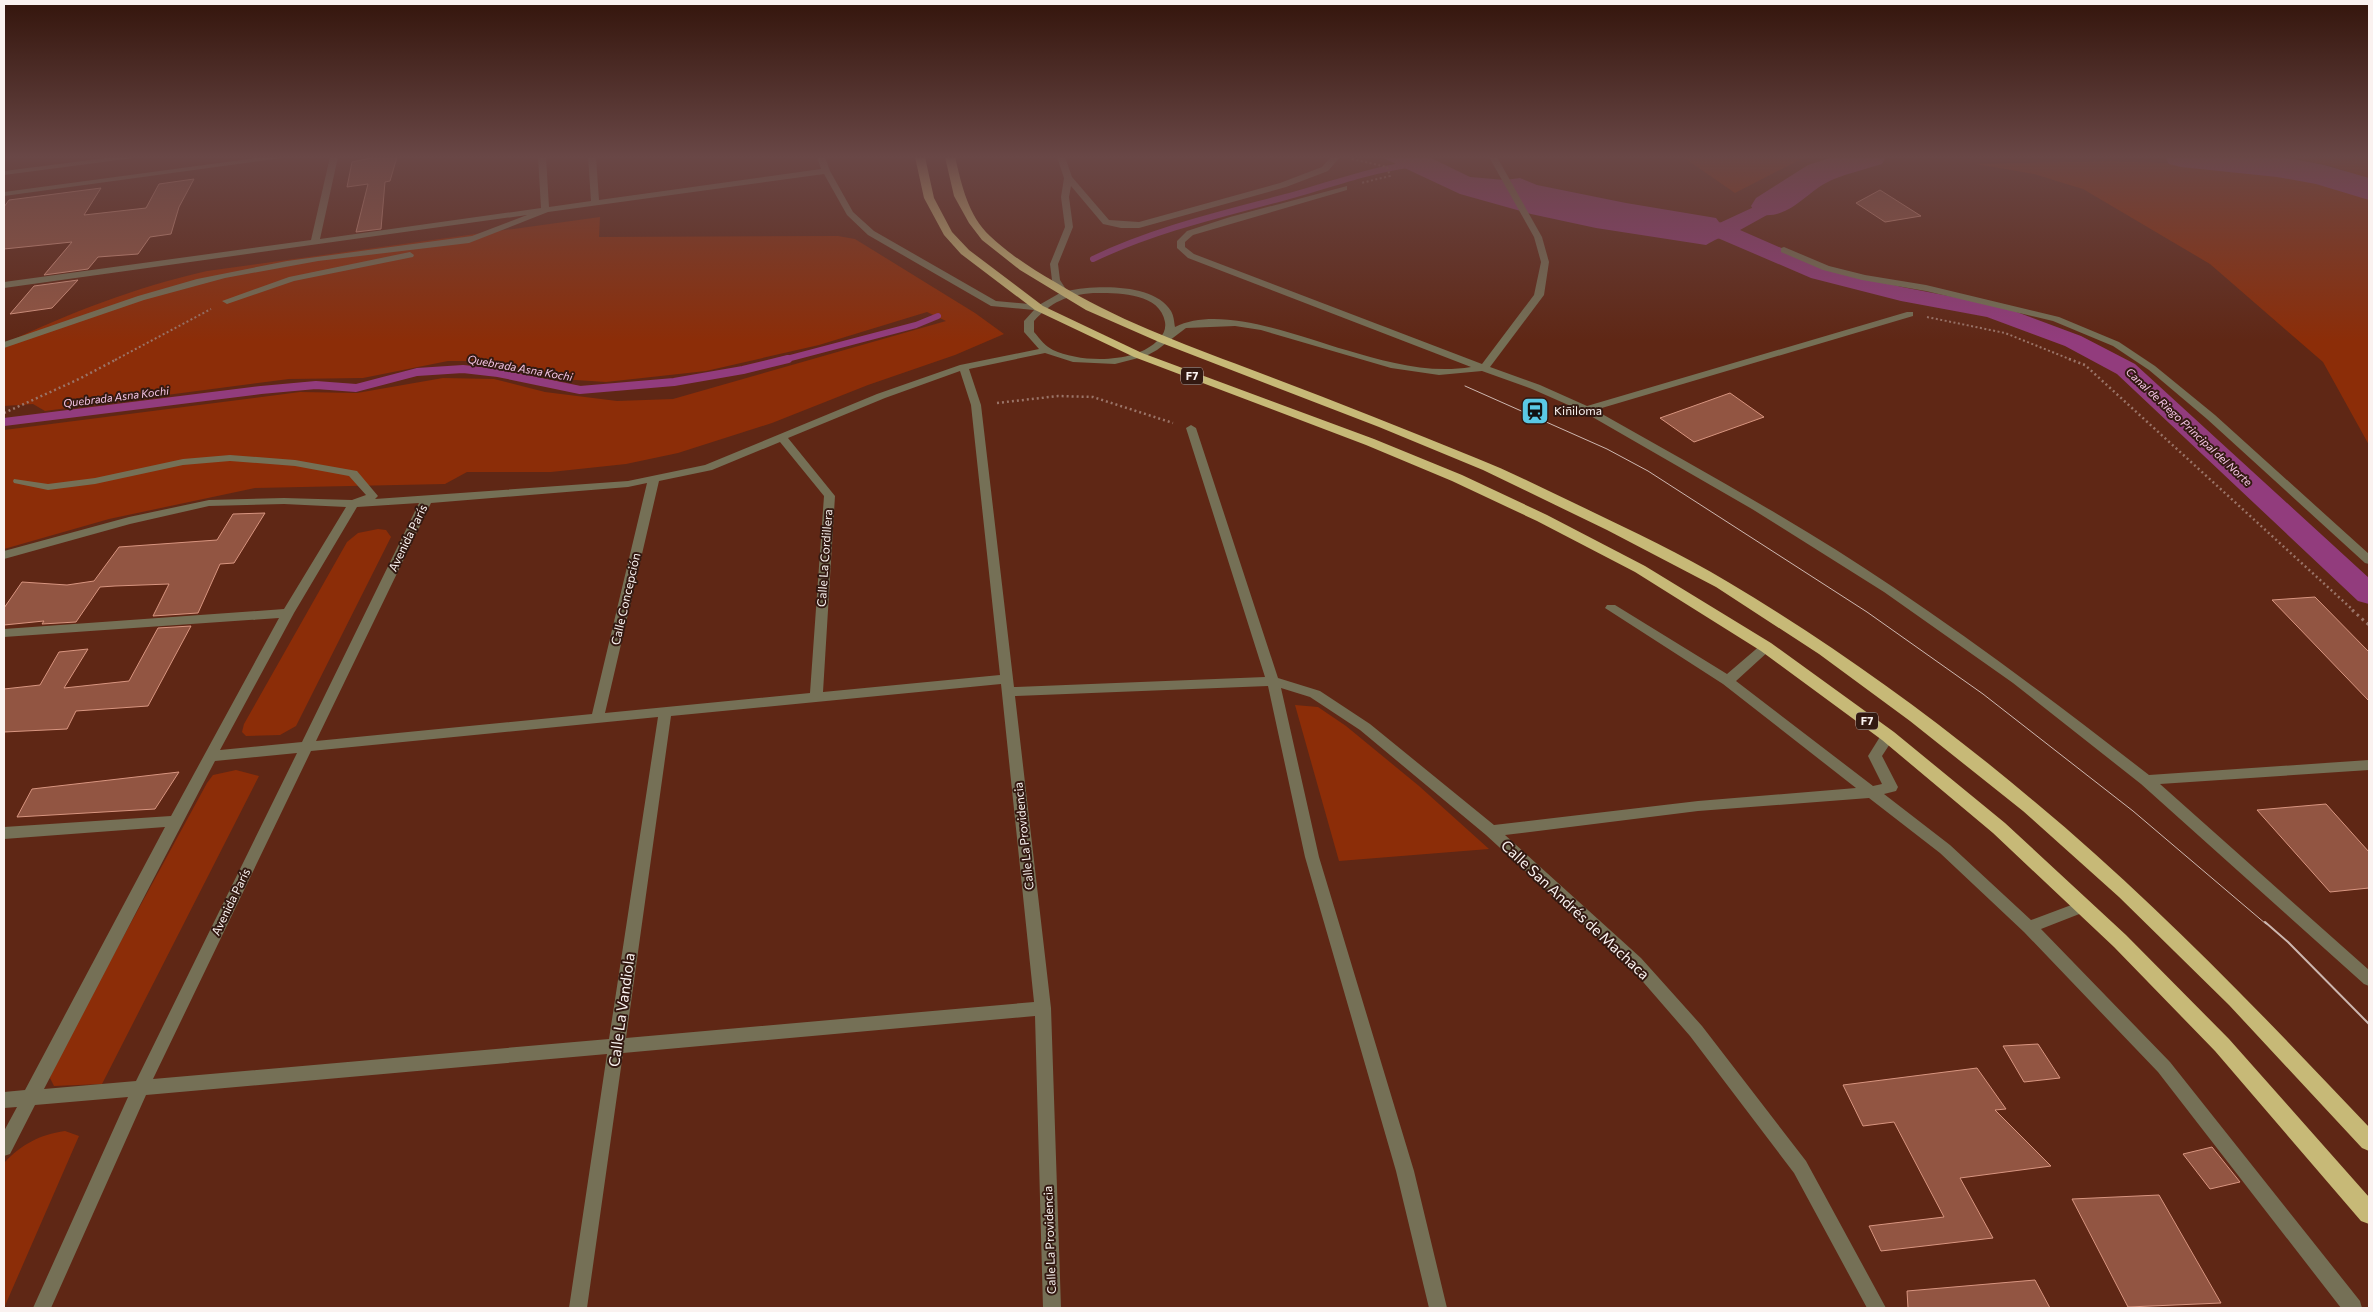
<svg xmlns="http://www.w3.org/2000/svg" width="2373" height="1312" viewBox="0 0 2373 1312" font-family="Commissioner,sans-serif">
	<rect width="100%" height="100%" fill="#5f2715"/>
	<path fill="#8c2d08" d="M 1683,157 L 1805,157 L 1735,193 Z
		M 2289,157 L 2369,157 L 2369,179 L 2331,166 Z
		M 2111,161 C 2197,165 2288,164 2369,197 L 2369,445 L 2323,362 L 2210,264 L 2083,189 L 2034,174 L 1976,164 Z
		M 600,217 L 599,237 L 838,236 L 855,239 L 975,313 L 1004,334 L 955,355 L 868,385 L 772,423 L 678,453 L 626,464 L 551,472 L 467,472 L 445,484 L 255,488 L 109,519 L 4,549 L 4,430 L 300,392 L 357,393 L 443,378 L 494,379 L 545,392 L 617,401 L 673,399 L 946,321 L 927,312 L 819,345 L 706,371 L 606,382 L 560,379 L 485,361 L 448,361 L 363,378 L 289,379 L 45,411 L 33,404 L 4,406 L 4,344 C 72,312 133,288 207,271 Z
		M 378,529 L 386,530 L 391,537 L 296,726 L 280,735 L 246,736 L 242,732 L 244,724 L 347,542 L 358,533 Z
		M 1295,705 L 1318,707 L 1346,726 L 1419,786 L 1489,849 L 1339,861 Z
		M 236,770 L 259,776 L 102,1084 L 54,1086 L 50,1078 L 53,1066 L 207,783 L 213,775 Z
		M 65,1131 L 79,1136 L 4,1308 L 4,1163 C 22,1144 39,1135 65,1131 Z"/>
	<path fill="#923c7d" d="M 1381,157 L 1429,157 L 1470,177 L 1505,180 L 1520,178 L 1537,185 L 1626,203 L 1716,218 L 1719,222 L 1743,232 L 1741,234 L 1743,235 L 1736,238 C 1724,234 1717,239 1706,245 L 1596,228 L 1531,214 L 1460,194 Z"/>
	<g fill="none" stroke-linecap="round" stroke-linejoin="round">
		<path stroke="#923c7d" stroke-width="6" d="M 1093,259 C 1154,230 1218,215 1282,198 C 1324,187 1365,171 1408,165
			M 783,360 L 916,325 L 938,316"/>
		<path stroke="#923c7d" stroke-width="8" d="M 4,422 L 261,390 L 316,385 L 356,388 L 417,372 L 463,369 L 498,373 L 580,390 L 674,382 L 743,370 L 788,359"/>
		<path fill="#923c7d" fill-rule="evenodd" d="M 1769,200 L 1776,202 L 1779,206 L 1776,210 L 1740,230 L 1827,268 L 1902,287 L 2001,306 L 2081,336 L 2135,364 L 2369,578 L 2369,604 L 2358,601 L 2117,374 L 2065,346 L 1987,317 L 1901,301 L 1811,278 L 1713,236 L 1710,231 L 1713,226 Z"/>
		<path fill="#923c7d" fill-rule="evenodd" d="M 1833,157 L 1886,157 L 1882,164 C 1866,169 1849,173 1834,179 C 1806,190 1790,222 1756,214 L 1751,206 L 1756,198 L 1808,165 Z
			M 2165,157 L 2284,157 L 2324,165 L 2369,178 L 2369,200 L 2316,184 L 2277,177 L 2181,167 L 2169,164 Z"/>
	</g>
	<path fill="#925542" stroke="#d89580" d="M 376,157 L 397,157 L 390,181 L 385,182 L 381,229 L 356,232 L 368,184 L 347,187 L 352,162 Z
		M 194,179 L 179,207 L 171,234 L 150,237 L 138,254 L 98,257 L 88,269 L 44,275 L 72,242 L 4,249 L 4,207 L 9,200 L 101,188 L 84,215 L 146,208 L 159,184 Z
		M 1880,190 L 1921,216 L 1885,222 L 1856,203 Z
		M 78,280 L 52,308 L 10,314 L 34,286 Z
		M 1730,393 L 1764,417 L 1694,442 L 1660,418 Z
		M 265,513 L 234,563 L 220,564 L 198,613 L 153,616 L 169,584 L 115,586 L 100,587 L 76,622 L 42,624 L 44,621 L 4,625 L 4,608 L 22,582 L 67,585 L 94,581 L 119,547 L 217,540 L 233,514 Z
		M 2315,597 L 2369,652 L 2369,701 L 2272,600 Z
		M 191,626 L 148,706 L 76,711 L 67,729 L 4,732 L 4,689 L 40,685 L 59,652 L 88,649 L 64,688 L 129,681 L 158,628 Z
		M 179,772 L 155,809 L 17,817 L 32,789 Z
		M 2326,804 L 2369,852 L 2369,888 L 2330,892 L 2257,810 Z
		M 2038,1044 L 2060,1078 L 2024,1082 L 2003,1046 Z
		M 1977,1068 L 2006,1109 L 1995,1110 L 2051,1166 L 1960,1178 L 1993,1238 L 1881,1251 L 1869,1226 L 1944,1217 L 1894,1122 L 1863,1126 L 1843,1085 Z
		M 2212,1147 L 2240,1182 L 2210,1189 L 2183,1154 Z
		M 2159,1195 L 2221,1303 L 2128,1307 L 2072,1199 Z
		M 2035,1280 L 2050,1308 L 1908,1308 L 1907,1291 Z"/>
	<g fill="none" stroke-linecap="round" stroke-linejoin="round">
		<path stroke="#9a7468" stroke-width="2" stroke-dasharray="2 2.5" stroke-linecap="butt" d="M 1352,159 L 1387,167 L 1390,176 L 1361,183
			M 1927,317 L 2005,333 L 2072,360
			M 115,360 L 211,309"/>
		<path stroke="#9a7468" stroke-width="2.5" stroke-dasharray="2 3" stroke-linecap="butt" d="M 2069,359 L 2085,365 L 2354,611
			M 997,403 L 1058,396 L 1093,397 L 1173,423
			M 4,413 L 79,379 L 117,359"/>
		<path stroke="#9a7468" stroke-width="3" stroke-dasharray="2.5 4" stroke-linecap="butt" d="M 2352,610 L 2369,625"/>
		<path fill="#757056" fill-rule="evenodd" d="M 114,157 L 141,157 L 4,175 L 4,171 Z
			M 264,157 L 289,157 L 4,196 L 4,192 Z
			M 330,157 L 338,157 L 320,239 L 541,208 L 538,157 L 546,157 L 549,207 L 591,201 L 588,157 L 596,157 L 599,200 L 821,169 L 817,157 L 825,157 L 830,171 L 853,212 L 874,231 L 996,301 L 1039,305 L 1060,293 L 1052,280 L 1050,264 L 1065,227 L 1061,197 L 1064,178 L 1057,157 L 1065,157 L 1072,177 L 1109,220 L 1139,222 L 1280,183 L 1322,167 L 1331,157 L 1340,157 L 1328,171 L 1286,187 L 1139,228 L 1121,228 L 1103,224 L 1071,186 L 1069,197 L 1073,227 L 1058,264 L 1060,280 L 1067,291 C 1096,285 1154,283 1171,311 C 1174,316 1174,322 1175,327 C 1221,304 1300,337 1346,350 C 1386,362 1429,374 1471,367 L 1188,258 L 1177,248 L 1177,241 L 1187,231 L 1230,217 L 1347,186 L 1347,190 L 1193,235 L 1185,242 L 1185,247 L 1194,254 L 1482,364 L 1534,295 L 1541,262 L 1534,237 L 1489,157 L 1497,157 L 1542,237 L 1549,262 L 1544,295 L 1490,367 L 1540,385 L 1587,406 L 1907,312 L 1913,312 L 1913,316 L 1595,410 C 1695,467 1797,522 1893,587 C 1981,646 2065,710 2149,775 L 2369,760 L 2369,770 L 2160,784 L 2369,970 L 2369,986 L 2364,984 L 2141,784 L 2013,683 L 1884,592 L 1752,509 L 1582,411 L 1532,389 L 1482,371 L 1439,375 L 1391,368 L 1261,330 L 1235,326 L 1186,328 L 1157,350 L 1146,356 L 1115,364 L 1073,362 L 1045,353 L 969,369 L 981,405 L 1014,687 L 1265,677 L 1186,428 L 1191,425 L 1196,428 L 1278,678 L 1320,691 L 1370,724 L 1494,825 L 1698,801 L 1856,788 L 1723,684 L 1605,608 L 1607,605 L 1615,605 L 1727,674 L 1762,644 L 1770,644 L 1772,647 L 1770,650 L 1736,681 L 1873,786 L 1882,784 L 1868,756 L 1883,732 L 1893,732 L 1895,736 L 1882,756 L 1898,787 L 1896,791 L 1884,794 L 1950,845 L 2031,920 L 2082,901 L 2087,903 L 2089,907 L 2087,911 L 2041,929 L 2170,1062 L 2360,1301 L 2362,1308 L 2341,1308 L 2158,1072 L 2024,932 L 1940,853 L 1869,798 L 1698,811 L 1505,835 L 1641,958 L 1702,1026 L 1806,1161 L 1886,1308 L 1867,1308 L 1794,1173 L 1690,1036 L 1631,968 L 1486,835 L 1360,730 L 1310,697 L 1281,688 L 1319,857 L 1414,1171 L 1447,1308 L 1429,1308 L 1396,1171 L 1305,857 L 1268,686 L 1015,696 L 1051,1008 L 1061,1308 L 1043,1308 L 1035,1016 L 623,1053 L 587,1308 L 569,1308 L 607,1054 L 146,1095 L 51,1308 L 33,1308 L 128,1097 L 35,1105 L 10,1154 L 4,1156 L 4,1131 L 17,1107 L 4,1108 L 4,1092 L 25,1090 L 165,827 L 4,839 L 4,827 L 171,816 L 279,618 L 4,637 L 4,629 L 284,609 L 346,507 L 284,504 L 209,506 L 130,524 L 4,559 L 4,551 L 129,517 L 209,500 L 284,498 L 352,500 L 366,495 L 349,476 L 295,466 L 230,461 L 183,465 L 95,484 L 48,490 L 14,483 L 13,481 L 14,479 L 48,484 L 95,478 L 183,459 L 230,455 L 295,460 L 357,471 L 378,496 L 375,499 L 628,481 L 705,465 L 877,394 L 960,365 L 1039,349 L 1024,332 L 1024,321 L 1034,310 L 991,306 L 868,235 L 847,215 L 824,174 L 548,212 L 469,243 L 318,261 L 225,278 L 144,300 L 4,348 L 4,342 L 138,296 L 197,279 L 287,261 L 472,236 L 527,215 L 4,288 L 4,282 L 311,240 ZM 1093,293 C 1116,293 1160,292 1165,322 C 1166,329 1164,334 1159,339 C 1137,364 1081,363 1053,350 C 1045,346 1040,339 1034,332 L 1034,321 C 1051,302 1067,295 1093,293 ZM 960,371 L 971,405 L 1000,675 L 823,692 L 835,496 L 788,438 L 885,398 ZM 780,442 L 824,496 L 810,693 L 605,713 L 659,481 L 712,470 ZM 647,483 L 592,714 L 316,741 L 431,503 L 628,487 ZM 419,503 L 302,742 L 220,750 L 294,613 L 357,507 ZM 1001,684 L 1034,1002 L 626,1038 L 671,716 ZM 658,717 L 609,1039 L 153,1079 L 311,751 ZM 297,753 L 136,1081 L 44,1089 L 215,761 Z
			M 1784,247 L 1829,266 L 1865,275 L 1926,285 L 2059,317 L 2119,342 L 2155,366 L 2215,415 L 2369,554 L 2369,564 L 2365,563 L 2207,419 L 2149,370 L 2113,346 L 2053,321 L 1926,291 L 1862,280 L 1823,270 L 1781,252 L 1781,248 Z
			M 410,252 L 414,255 L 413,257 L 294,281 L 227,304 L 222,301 L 289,277 Z"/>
		<path fill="#c7b977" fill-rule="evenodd" d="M 915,157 L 925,157 L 934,198 L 952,232 L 969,250 L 1043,306 L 1142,353 L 1374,439 L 1462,475 L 1547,515 L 1645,566 L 1771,643 L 1894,732 L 2005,823 L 2126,935 L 2229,1039 L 2369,1197 L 2369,1224 L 2361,1221 L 2215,1051 L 2114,947 L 1993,833 L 1882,740 L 1761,651 L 1635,572 L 1537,521 L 1452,481 L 1366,445 L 1134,357 L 1035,310 L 961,254 L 944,235 L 924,198 Z
			M 945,157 L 955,157 C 962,186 968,215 990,236 C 1009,254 1032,269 1055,282 C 1115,319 1181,343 1247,368 C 1324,397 1400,427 1476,458 C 1509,471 1540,487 1572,502 C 1624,527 1678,552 1728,582 C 1836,646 1939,721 2035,802 C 2155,902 2262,1014 2369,1127 L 2369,1151 L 2362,1148 L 2229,1005 L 2119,897 L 2023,811 L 1910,721 L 1819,654 L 1716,587 L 1607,530 L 1483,470 L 1379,427 L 1159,342 L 1086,310 L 1020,270 L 982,240 L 969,223 L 954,196 Z"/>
		<path stroke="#cdb7b0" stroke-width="1" d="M 1465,386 L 1607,449 L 1648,471 L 1867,612 L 1983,694 L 2133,811 L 2266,924"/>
		<path stroke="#cdb7b0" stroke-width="2" d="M 2265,922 L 2288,942 L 2369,1024"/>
	</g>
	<linearGradient id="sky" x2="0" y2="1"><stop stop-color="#34150c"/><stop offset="0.46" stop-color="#694746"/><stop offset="1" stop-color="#694746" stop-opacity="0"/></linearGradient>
	<rect width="2373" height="341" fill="url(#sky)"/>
	<defs>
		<g id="station-square" transform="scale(1.4375)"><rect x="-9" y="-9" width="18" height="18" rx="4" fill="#5ac8e5" stroke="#331911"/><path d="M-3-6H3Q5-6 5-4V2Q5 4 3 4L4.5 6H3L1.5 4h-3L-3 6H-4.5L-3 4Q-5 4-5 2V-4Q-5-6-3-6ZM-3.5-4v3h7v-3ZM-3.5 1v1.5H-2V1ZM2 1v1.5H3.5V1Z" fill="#111"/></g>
	</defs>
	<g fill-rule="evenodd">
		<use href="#station-square" x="1535" y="411"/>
	</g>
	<g text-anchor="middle" stroke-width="4" stroke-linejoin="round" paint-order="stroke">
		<g font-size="11" font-style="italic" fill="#f3c4e4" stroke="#331911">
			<text transform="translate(520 368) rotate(10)" y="4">Quebrada Asna Kochi</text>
			<text transform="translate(116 397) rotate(-7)" y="4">Quebrada Asna Kochi</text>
			<text transform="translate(2189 427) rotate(43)" y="4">Canal de Riego Principal del Norte</text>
		</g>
		<g fill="#331911" stroke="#beb1ad" stroke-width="1">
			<rect x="1181" y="367.5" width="22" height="17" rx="4"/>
			<rect x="1856" y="712.5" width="22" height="17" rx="4"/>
		</g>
		<g font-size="11" font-weight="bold" fill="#faf2f0">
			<text x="1192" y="380">F7</text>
			<text x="1867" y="725">F7</text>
		</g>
		<g font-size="12" fill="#faf2f0" stroke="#331911" text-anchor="start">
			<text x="1554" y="415">Kiñiloma</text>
		</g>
		<g font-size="12" fill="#faf2f0" stroke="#331911">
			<text transform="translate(408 538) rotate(-64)" y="4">Avenida París</text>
			<text transform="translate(825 558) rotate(-86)" y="4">Calle La Cordillera</text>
			<text transform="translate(626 599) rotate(-77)" y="4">Calle Concepción</text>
			<text transform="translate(1024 836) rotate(-96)" y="4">Calle La Providencia</text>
			<text transform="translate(231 902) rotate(-64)" y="4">Avenida París</text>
			<text transform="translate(1050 1240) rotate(-92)" y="4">Calle La Providencia</text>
		</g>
		<g font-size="15" fill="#faf2f0" stroke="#331911">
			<text transform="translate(1575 910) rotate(43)" y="5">Calle San Andrés de Machaca</text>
			<text transform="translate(622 1010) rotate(-82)" y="5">Calle La Vandiola</text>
		</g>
	</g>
	<rect width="2373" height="1312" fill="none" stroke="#faf2f0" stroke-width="10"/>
</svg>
